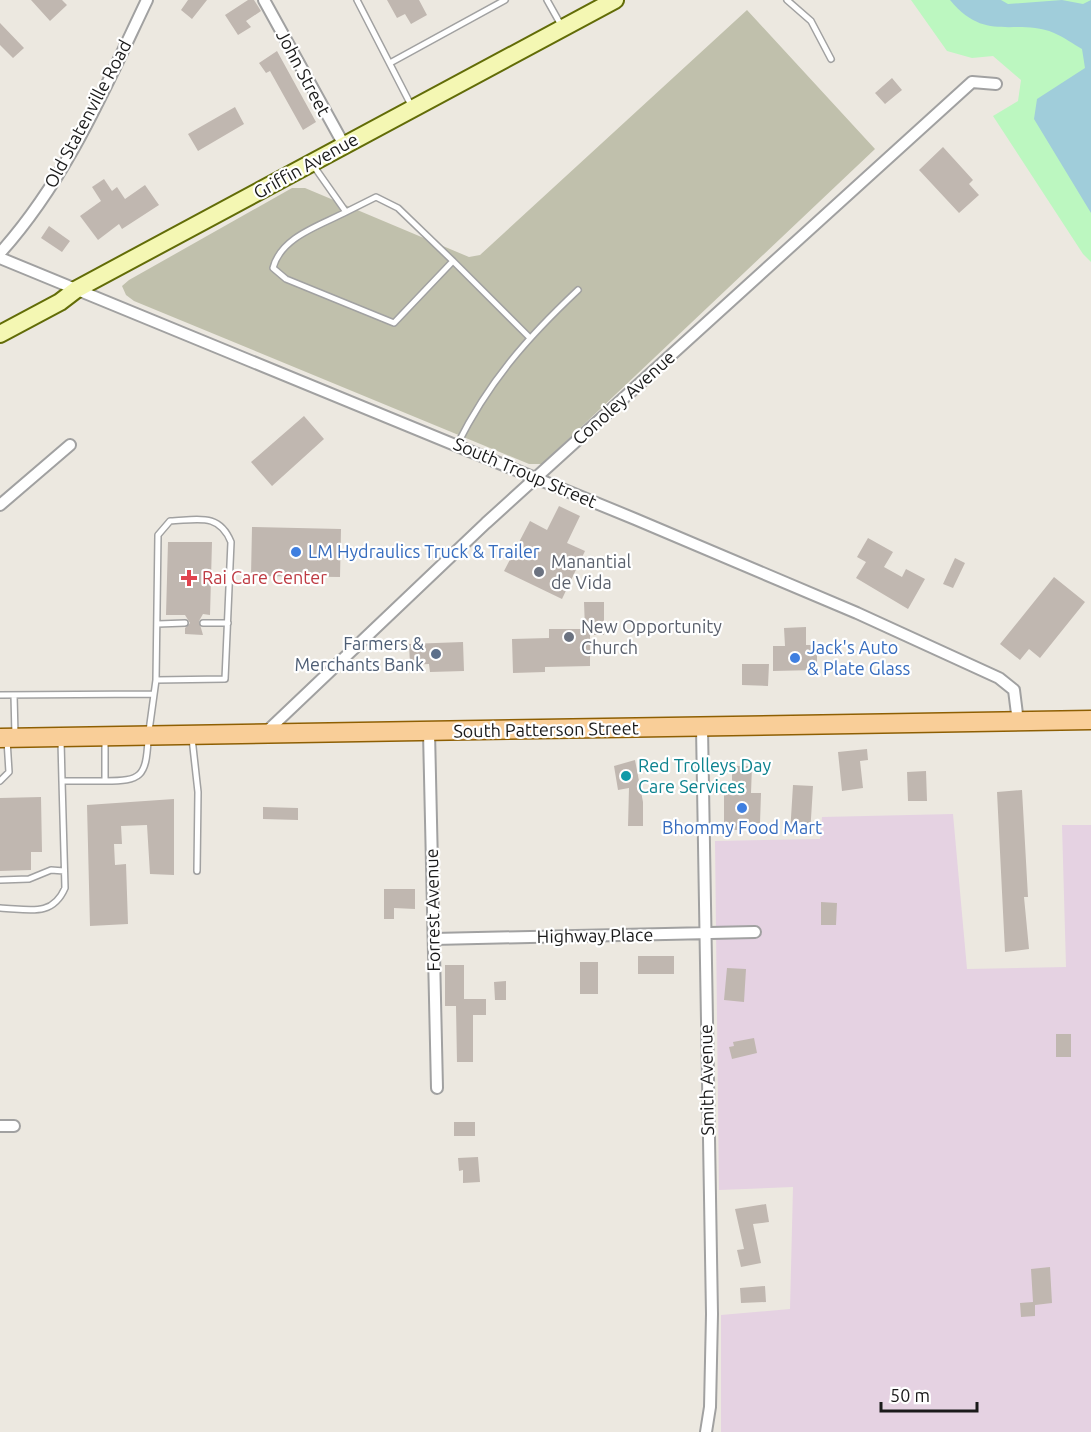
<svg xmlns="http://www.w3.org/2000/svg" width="1091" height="1432" viewBox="0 0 1091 1432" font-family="Ubuntu,sans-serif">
	<rect width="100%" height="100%" fill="#ece8e0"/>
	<path fill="#e5d2e2" d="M 953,814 L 967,969 L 1066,967 L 1062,825 L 1091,825 L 1091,1432 L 721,1432 L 721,1315 L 790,1309 L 793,1187 L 719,1190 L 715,841 L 820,839 L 822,817 Z"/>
	<path fill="#c0c0ac" d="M 747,10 L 875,149 L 542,464 L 529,464 L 134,301 L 126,295 L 122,286 L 129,280 L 292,188 L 305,188 L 469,257 L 480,255 Z"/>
	<path fill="#bcf7c0" d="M 911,0 L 1091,0 L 1091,262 L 1083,254 L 993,116 L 1018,101 L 1021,80 L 993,56 L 972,58 L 947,51 Z"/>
	<path fill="#a0cdda" d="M 950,0 L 1001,0 L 1008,4 L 1062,0 L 1083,4 L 1091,0 L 1091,213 L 1034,119 L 1037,99 L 1085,68 L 1082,49 C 1073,44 1064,37 1054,33 C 1015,17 986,44 950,0 Z"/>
	<path fill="#c0b7b0" d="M 31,0 L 62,0 L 67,5 L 50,21 Z
		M 188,0 L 207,0 L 192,19 L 181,10 Z
		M 248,0 L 254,0 L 261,11 L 246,21 L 251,27 L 238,35 L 225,15 Z
		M 387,0 L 419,0 L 427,15 L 411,24 L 405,14 L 397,18 Z
		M 0,23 L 24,48 L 13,58 L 0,45 Z
		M 277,51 L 316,122 L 303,130 L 270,71 L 266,73 L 259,63 Z
		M 892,78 L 902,90 L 885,104 L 875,93 Z
		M 235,107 L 244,124 L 198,151 L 188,134 Z
		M 943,147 L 973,180 L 969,184 L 979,195 L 959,213 L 919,170 Z
		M 104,179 L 112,191 L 117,187 L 125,199 L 145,185 L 159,205 L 122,229 L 119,224 L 98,240 L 80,216 L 101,201 L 92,187 Z
		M 49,226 L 70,241 L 62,252 L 41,238 Z
		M 304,416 L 324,439 L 272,486 L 251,462 Z
		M 559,506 L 580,516 L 567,543 L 585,551 L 562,599 L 504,571 L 530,521 L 547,530 Z
		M 252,527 L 341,529 L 340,577 L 251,576 Z
		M 868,538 L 893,552 L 884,567 L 902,577 L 906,569 L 925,579 L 908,609 L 856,578 L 866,562 L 857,557 Z
		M 168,542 L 212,542 L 210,615 L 203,614 L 199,621 L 203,635 L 185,634 L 185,628 L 190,623 L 185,615 L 166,615 Z
		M 955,558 L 965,563 L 953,588 L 943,584 Z
		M 1054,577 L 1085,602 L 1040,658 L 1029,649 L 1020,660 L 1000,644 Z
		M 584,602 L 604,602 L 604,635 L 590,635 L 590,666 L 545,667 L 545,672 L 513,673 L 512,639 L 549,638 L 549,629 L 585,629 Z
		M 806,627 L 806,645 L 817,645 L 817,670 L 773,671 L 773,646 L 785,646 L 784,628 Z
		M 463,642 L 464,671 L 430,672 L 429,664 L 410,665 L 409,644 Z
		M 742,664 L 769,664 L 768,686 L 742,685 Z
		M 867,749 L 868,760 L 860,761 L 863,788 L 842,791 L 838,752 Z
		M 635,760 L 643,802 L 643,826 L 628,826 L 629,788 L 618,790 L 614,766 Z
		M 732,766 L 752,766 L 751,793 L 761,793 L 760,823 L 737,823 L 737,830 L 724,830 L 724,793 L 732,793 Z
		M 926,771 L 927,801 L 908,801 L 907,772 Z
		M 793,785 L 813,786 L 810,835 L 790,834 Z
		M 1022,790 L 1028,897 L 1024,897 L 1029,949 L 1005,952 L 997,792 Z
		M 41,797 L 42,852 L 31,852 L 31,870 L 0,871 L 0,798 Z
		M 174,799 L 174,875 L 150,874 L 147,825 L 121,826 L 122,844 L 114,844 L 115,865 L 126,864 L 128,924 L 90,926 L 87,805 Z
		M 263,807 L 298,808 L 298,820 L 263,819 Z
		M 384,889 L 415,889 L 415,909 L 394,908 L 394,919 L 384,919 Z
		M 821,902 L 837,903 L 836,925 L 821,925 Z
		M 638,956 L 674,956 L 674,974 L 638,974 Z
		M 580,962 L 598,962 L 598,994 L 580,994 Z
		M 445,965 L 464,965 L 464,999 L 486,999 L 486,1015 L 473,1015 L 473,1062 L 457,1062 L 456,1006 L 445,1006 Z
		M 727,968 L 746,969 L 744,1002 L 724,1000 Z
		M 506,981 L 506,1000 L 495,1000 L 494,982 Z
		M 1056,1034 L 1071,1034 L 1071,1057 L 1056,1057 Z
		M 754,1038 L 757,1053 L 732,1059 L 729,1047 L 734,1046 L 733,1042 Z
		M 454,1122 L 475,1122 L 475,1136 L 454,1136 Z
		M 478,1157 L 480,1182 L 463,1183 L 463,1170 L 459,1171 L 458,1158 Z
		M 766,1204 L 769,1222 L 753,1224 L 761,1263 L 741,1267 L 737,1250 L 744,1249 L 735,1209 Z
		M 1050,1267 L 1052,1303 L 1035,1305 L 1035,1316 L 1021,1317 L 1020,1303 L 1033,1302 L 1031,1269 Z
		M 765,1286 L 766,1302 L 741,1303 L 740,1288 Z"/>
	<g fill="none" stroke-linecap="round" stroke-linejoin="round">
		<g stroke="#a1a1a1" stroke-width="8">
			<path id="service" d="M 357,0 L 412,107
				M 547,0 L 561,25
				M 787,0 L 811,21 L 831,59
				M 390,63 L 505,0
				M 313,165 L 346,212 C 319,226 281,237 273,268 L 286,279 L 394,323 L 453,261 L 398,208 L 376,197 L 346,212
				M 453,261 L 529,337
				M 457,445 C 489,381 527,338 578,290
				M 203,623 L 228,623
				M 158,624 L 185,623
				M 0,695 L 154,694
				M 14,695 L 15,735
				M 149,731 L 156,680 L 225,679 L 231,542 C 219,512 197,520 170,521 L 158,535 L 156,680
				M 192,738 L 198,792 L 197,871
				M 61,741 L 62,781 L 105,781 L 105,739
				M 0,781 L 9,772 L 7,740
				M 105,781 C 141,781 146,777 148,740
				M 0,880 L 29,879 L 51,870 L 64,871
				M 0,908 C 28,909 52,918 65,888 L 62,781"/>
		</g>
		<g stroke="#a1a1a1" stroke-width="14">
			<path id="minor" d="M 264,0 L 344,145
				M 0,253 C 66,180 105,88 147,0
				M 0,258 L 635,519 L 857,613 L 999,678 L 1014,690 L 1018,722
				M 0,505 L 70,445
				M 702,728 L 712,1314 L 710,1407 L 706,1432
				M 429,732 L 437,1088
				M 263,735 L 486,523 L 972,82 L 996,84
				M 434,939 L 755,932
				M 0,1126 L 14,1126"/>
		</g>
		<g stroke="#626c07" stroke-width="20">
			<path id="secondary" d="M 0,334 L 60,302 L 77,289 L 615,0"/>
		</g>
		<g stroke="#8e5f03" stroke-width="21">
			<path id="primary" d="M 0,738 L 1091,720"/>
		</g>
		<use href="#service" stroke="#fff" stroke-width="5"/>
		<use href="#minor" stroke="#fff" stroke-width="10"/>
		<use href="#secondary" stroke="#f4f7b3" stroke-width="16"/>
		<use href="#primary" stroke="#f9ce98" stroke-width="18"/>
	</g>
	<g fill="#3f7fe0" stroke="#fff" stroke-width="2">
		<circle cx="296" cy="552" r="6"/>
		<circle cx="795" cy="658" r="6"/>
		<circle cx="742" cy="808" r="6"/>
	</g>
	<g fill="#6b7280" stroke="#fff" stroke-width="2">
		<circle cx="539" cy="572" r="6"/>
		<circle cx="569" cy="637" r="6"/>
	</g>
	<path fill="#e0444e" stroke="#fff" stroke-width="2" d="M186 569h6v6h6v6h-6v6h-6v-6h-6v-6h6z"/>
	<circle fill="#5c6f8a" stroke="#fff" stroke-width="2" cx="436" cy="654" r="6"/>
	<circle fill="#0f9aa8" stroke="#fff" stroke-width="2" cx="626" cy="776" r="6"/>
	<g text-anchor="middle" stroke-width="4.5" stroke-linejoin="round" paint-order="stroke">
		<g font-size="18" fill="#1a1a1a" stroke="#fff">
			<text transform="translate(303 73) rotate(62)" y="6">John Street</text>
			<text transform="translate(88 114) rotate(-62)" y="6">Old Statenville Road</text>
			<text transform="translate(306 166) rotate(-29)" y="6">Griffin Avenue</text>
			<text transform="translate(624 398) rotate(-42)" y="6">Conoley Avenue</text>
			<text transform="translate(525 473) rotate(23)" y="6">South Troup Street</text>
			<text transform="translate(546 730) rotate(-1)" y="6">South Patterson Street</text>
			<text transform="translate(433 910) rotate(-91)" y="6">Forrest Avenue</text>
			<text transform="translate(595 936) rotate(-1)" y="6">Highway Place</text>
			<text transform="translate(707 1080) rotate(-91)" y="6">Smith Avenue</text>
		</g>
		<g font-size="18" fill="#366cbe" stroke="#fff" text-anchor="start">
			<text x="308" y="558">LM Hydraulics Truck &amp; Trailer</text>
			<text x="807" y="654">Jack's Auto<tspan x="807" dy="21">&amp; Plate Glass</tspan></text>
			<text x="742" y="834" text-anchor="middle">Bhommy Food Mart</text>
		</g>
		<g font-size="18" fill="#5b616d" stroke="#fff" text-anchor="start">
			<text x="551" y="568">Manantial<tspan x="551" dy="21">de Vida</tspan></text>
			<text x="581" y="633">New Opportunity<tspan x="581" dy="21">Church</tspan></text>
		</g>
		<g font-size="18" fill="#be3a42" stroke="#fff" text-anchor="start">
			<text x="202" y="584">Rai Care Center</text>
		</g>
		<g font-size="18" fill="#4e5e75" stroke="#fff" text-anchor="end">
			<text x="424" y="650">Farmers &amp;<tspan x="424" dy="21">Merchants Bank</tspan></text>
		</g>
		<g font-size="18" fill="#0d838f" stroke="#fff" text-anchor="start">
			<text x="638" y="772">Red Trolleys Day<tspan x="638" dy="21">Care Services</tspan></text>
		</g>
	</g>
	<path d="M881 1402v9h96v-9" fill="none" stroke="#1a1a1a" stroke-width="3"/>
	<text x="890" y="1402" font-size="18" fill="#1a1a1a" stroke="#ffffff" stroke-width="4.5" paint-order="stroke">50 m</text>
</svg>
